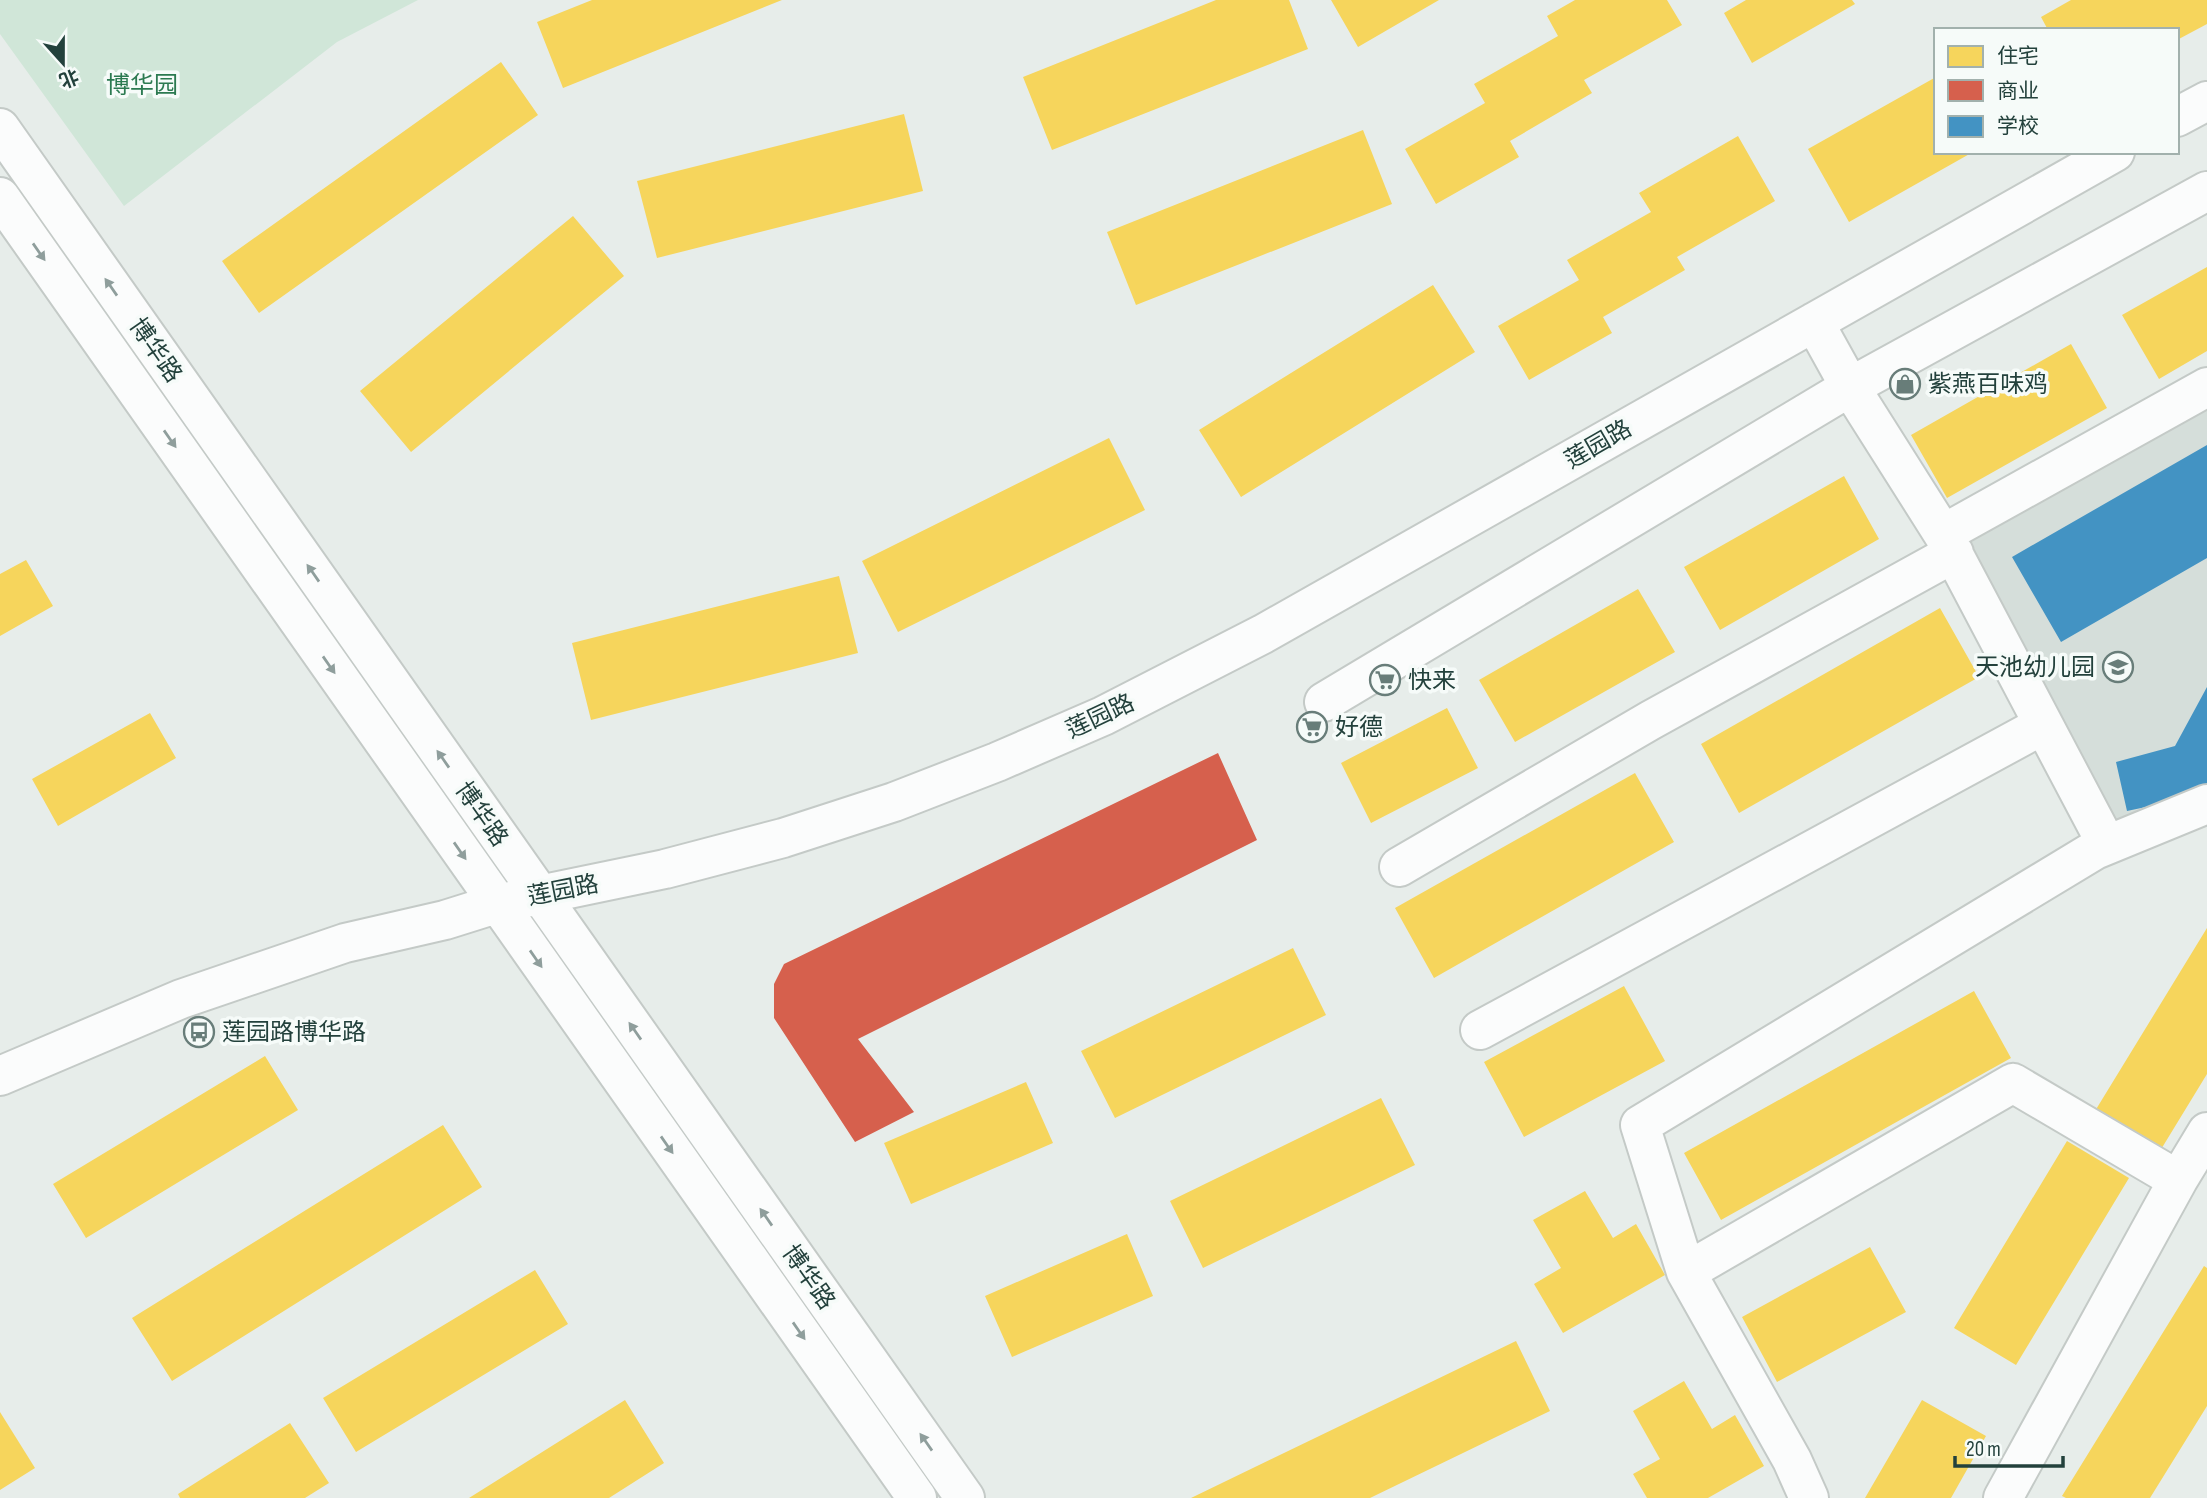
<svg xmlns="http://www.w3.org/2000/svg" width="2207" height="1498" viewBox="0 0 2207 1498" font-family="'Sofia Sans Condensed','Noto Sans SC',sans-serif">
	<rect width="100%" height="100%" fill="#e7edea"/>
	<path fill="#d5deda" d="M 2207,404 L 2207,794 L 2114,833 L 1965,541 Z"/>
	<path fill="#d0e6d8" d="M 0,0 L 418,0 L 337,42 L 124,206 L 0,34 Z"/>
	<path fill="#f6d55c" d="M 592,0 L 782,0 L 563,88 L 537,22 Z
		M 1216,0 L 1289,0 L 1308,49 L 1052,150 L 1023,77 Z
		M 1331,0 L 1439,0 L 1358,47 Z
		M 1575,0 L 1667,0 L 1682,25 L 1584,80 L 1592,93 L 1510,141 L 1519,157 L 1436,204 L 1405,149 L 1485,103 L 1474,84 L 1558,36 L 1547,16 Z
		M 1746,0 L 1852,0 L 1855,4 L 1752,63 L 1724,13 Z
		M 2071,0 L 2207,0 L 2207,24 L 2177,40 L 2177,30 L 2048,30 L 2041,17 Z
		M 501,62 L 538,115 L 259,313 L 222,261 Z
		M 1936,77 L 1936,152 L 1973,152 L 1849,222 L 1808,149 Z
		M 904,114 L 923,191 L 657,258 L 637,181 Z
		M 1363,130 L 1392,204 L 1136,305 L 1107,232 Z
		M 1738,136 L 1775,201 L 1677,257 L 1685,270 L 1603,317 L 1612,333 L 1529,380 L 1498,326 L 1579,280 L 1567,260 L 1651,212 L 1639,193 Z
		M 573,216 L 624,276 L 411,452 L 360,391 Z
		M 2207,267 L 2207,351 L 2159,379 L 2122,315 Z
		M 1433,285 L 1475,352 L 1241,497 L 1199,430 Z
		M 2071,344 L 2107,408 L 1947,498 L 1911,435 Z
		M 1109,438 L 1145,510 L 898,632 L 862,561 Z
		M 1844,476 L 1879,539 L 1720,630 L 1684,567 Z
		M 26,560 L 53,606 L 0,636 L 0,574 Z
		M 839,576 L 858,653 L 591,720 L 572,643 Z
		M 1638,589 L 1675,652 L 1515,742 L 1479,680 Z
		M 1940,608 L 1979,677 L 1739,813 L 1701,744 Z
		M 1447,708 L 1478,768 L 1371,823 L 1341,763 Z
		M 150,713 L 176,758 L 58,826 L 32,779 Z
		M 1635,773 L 1674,842 L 1434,978 L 1395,908 Z
		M 2207,928 L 2207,1074 L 2160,1151 L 2095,1111 Z
		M 1293,948 L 1326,1015 L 1115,1118 L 1081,1051 Z
		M 1624,986 L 1665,1061 L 1524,1137 L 1484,1062 Z
		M 1974,991 L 2011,1058 L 1721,1220 L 1684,1153 Z
		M 265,1056 L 298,1110 L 86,1238 L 53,1184 Z
		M 1026,1082 L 1053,1143 L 911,1204 L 884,1143 Z
		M 1381,1098 L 1415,1165 L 1203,1268 L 1170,1201 Z
		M 443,1125 L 482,1187 L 172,1381 L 132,1318 Z
		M 2067,1141 L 2129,1178 L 2016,1365 L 1954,1328 Z
		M 1585,1191 L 1613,1238 L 1636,1224 L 1665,1275 L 1563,1333 L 1534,1284 L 1561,1268 L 1533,1220 Z
		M 1127,1234 L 1153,1296 L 1012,1357 L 985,1296 Z
		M 1870,1247 L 1906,1312 L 1777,1382 L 1742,1317 Z
		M 2204,1266 L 2207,1268 L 2207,1406 L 2150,1498 L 2066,1498 L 2062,1496 Z
		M 535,1270 L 568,1324 L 356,1452 L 323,1398 Z
		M 1516,1341 L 1550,1411 L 1370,1498 L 1191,1498 Z
		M 1684,1381 L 1712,1429 L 1735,1415 L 1764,1466 L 1708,1498 L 1647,1498 L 1633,1474 L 1660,1459 L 1633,1411 Z
		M 625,1400 L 664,1463 L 609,1498 L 469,1498 Z
		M 1922,1400 L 1986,1436 L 1951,1498 L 1865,1498 Z
		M 0,1412 L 35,1468 L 0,1490 Z
		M 290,1423 L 329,1483 L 305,1498 L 180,1498 L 178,1494 Z"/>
	<path fill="#d6604d" d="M 1218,753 L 1257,840 L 858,1039 L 914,1112 L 855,1142 L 774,1018 L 774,984 L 784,964 Z"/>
	<path fill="#4393c3" d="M 2207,445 L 2207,558 L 2061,642 L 2012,557 Z
		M 2207,687 L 2207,788 L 2193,797 L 2127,811 L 2116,762 L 2175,746 Z"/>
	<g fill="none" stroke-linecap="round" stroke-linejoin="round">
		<g stroke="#c4cac7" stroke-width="42">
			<path id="minor" d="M 2177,117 L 2207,101
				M 0,128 L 965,1498
				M 0,197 L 917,1498
				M 1814,322 L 1850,387 L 1943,534
				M 1324,702 L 1850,387 L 2207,191
				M 2207,804 L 2095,850 L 1640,1125 L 1686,1272 L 2013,1083 L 2178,1180 L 2207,1132
				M 2107,845 L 1943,534 L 2207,387
				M 1399,867 L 1651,720 L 1954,553
				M 1480,1030 L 2043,725
				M 0,1076 L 181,999 L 345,943 L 445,920 L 496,904 L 665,869 L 783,838 L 894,802 L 997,762 L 1103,716 L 1263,634 L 2115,152
				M 1686,1272 L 1792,1460 L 1809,1498
				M 2003,1498 L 2178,1180"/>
		</g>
		<use href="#minor" stroke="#fbfcfc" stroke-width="38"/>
	</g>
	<defs><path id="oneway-solid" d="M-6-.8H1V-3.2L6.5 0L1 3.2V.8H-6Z" transform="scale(1.75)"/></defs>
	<g fill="#8f9e9c">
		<use href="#oneway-solid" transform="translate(39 252) rotate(55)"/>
		<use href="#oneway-solid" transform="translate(111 287) rotate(-125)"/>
		<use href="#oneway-solid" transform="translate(170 439) rotate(55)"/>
		<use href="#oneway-solid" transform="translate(313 573) rotate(-125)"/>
		<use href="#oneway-solid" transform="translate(329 665) rotate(55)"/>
		<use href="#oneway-solid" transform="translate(443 759) rotate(-125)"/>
		<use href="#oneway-solid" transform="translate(460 851) rotate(55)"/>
		<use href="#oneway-solid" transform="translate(536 959) rotate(55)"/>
		<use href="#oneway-solid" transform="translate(635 1031) rotate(-125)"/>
		<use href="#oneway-solid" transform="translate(667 1145) rotate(55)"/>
		<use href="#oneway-solid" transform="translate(766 1217) rotate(-125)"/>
		<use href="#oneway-solid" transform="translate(799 1331) rotate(55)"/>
		<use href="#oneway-solid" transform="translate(926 1442) rotate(-125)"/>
	</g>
	<defs>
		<g id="shop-ring" transform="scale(1.575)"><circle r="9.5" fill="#f6fbf9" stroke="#687d79" stroke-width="1.5"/><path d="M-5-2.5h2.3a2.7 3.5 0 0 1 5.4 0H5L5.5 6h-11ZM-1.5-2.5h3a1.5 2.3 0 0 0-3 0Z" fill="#687d79"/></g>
		<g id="school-ring" transform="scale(1.575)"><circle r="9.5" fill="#f6fbf9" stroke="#687d79" stroke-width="1.5"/><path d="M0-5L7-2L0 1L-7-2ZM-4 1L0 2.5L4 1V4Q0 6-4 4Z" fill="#687d79"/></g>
		<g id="supermarket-ring" transform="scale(1.575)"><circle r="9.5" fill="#f6fbf9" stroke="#687d79" stroke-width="1.5"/><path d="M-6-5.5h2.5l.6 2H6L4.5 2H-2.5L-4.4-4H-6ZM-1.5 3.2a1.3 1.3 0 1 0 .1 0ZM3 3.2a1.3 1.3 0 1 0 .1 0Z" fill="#687d79"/></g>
		<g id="bus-ring" transform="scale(1.575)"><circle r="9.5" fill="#f6fbf9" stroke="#687d79" stroke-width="1.5"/><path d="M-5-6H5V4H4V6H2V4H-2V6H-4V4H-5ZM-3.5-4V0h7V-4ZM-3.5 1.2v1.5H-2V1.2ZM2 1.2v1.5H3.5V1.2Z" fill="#687d79"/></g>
	</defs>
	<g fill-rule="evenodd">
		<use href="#shop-ring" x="1905" y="384"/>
		<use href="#school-ring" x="2118" y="667"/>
		<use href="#supermarket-ring" x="1385" y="680"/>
		<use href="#supermarket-ring" x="1312" y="727"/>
		<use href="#bus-ring" x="199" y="1032"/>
	</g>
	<g text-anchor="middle" stroke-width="7" stroke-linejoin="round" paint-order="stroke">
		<g font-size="24" fill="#2c7a51" stroke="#f6fbf9">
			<text x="142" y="93">博华园</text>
		</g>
		<g font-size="24" fill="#23413c" stroke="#f6fbf9">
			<text transform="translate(156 350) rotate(55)" y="8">博华路</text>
			<text transform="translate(1598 444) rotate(-30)" y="8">莲园路</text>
			<text transform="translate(1100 716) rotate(-25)" y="8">莲园路</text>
			<text transform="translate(482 814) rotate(55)" y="8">博华路</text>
			<text transform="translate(563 890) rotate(-11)" y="8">莲园路</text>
			<text transform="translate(809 1277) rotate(55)" y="8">博华路</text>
		</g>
		<g font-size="24" fill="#23413c" stroke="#f6fbf9" text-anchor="start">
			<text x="1928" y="392">紫燕百味鸡</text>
			<text x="2095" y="675" text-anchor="end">天池幼儿园</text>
			<text x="1408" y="688">快来</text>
			<text x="1335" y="735">好德</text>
			<text x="222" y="1040">莲园路博华路</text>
		</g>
	</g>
	<rect x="1934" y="28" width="245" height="126" fill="#f6fbf9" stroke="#a2b1ad" stroke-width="2"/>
	<rect x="1948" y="46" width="35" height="21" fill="#f6d55c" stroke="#a2b1ad" stroke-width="2"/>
	<text x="1997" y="63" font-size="21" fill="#23413c">住宅</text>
	<rect x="1948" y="80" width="35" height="21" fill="#d6604d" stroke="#a2b1ad" stroke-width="2"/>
	<text x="1997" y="98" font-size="21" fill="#23413c">商业</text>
	<rect x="1948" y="116" width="35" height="21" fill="#4393c3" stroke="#a2b1ad" stroke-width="2"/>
	<text x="1997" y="133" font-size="21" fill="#23413c">学校</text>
	<g transform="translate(63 63) rotate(159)" stroke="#f6fbf9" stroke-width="5" paint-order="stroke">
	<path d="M0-5L12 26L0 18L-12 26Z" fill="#23413c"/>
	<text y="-10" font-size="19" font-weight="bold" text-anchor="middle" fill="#23413c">北</text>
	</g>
	<path d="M1955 1456v10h108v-10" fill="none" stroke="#23413c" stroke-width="3.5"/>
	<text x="1966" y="1456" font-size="21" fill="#23413c" stroke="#f6fbf9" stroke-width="5" paint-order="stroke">20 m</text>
</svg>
